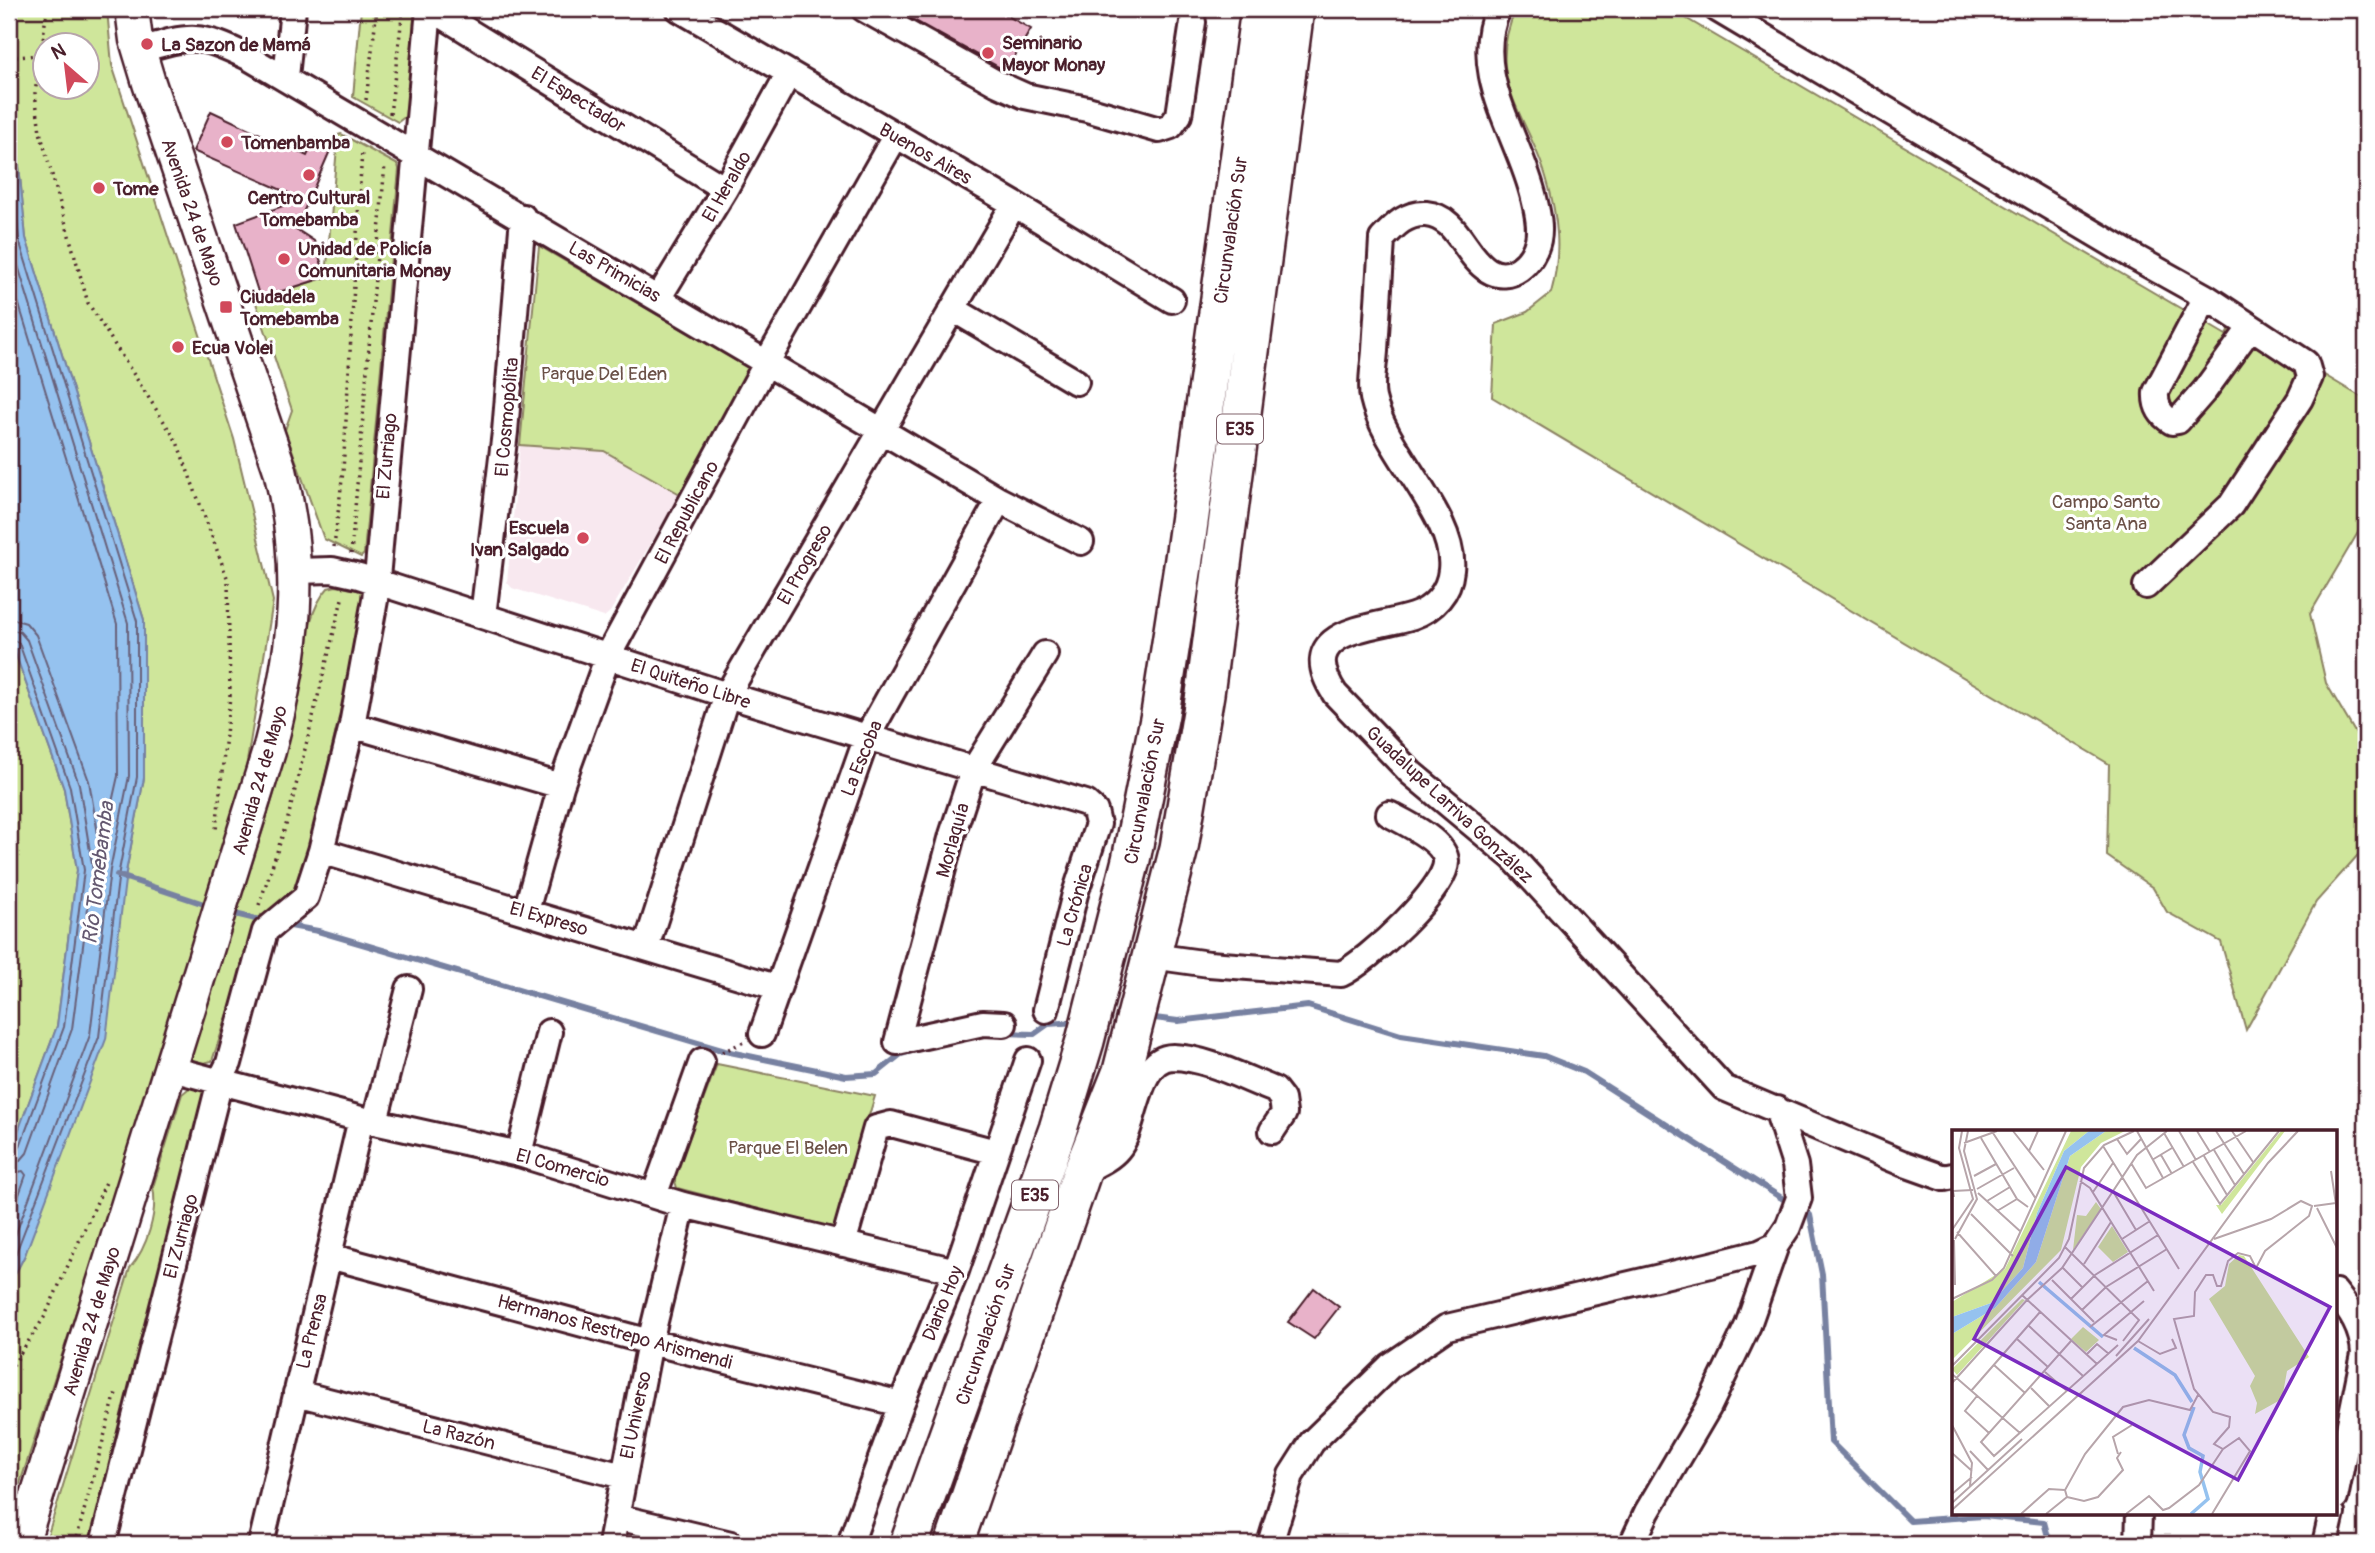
<svg xmlns="http://www.w3.org/2000/svg" width="2375" height="1553" viewBox="0 0 2375 1553" font-family="Pangolin,sans-serif">
	<rect width="100%" height="100%" fill="#fff"/>
	<filter id="ink" filterUnits="userSpaceOnUse"><feTurbulence type="fractalNoise" baseFrequency=".0143" numOctaves="2"/><feDisplacementMap in="SourceGraphic" scale="14" xChannelSelector="R" yChannelSelector="G"/><feConvolveMatrix kernelMatrix="1 2 1 2 8 2 1 2 1" color-interpolation-filters="sRGB"/></filter>
	<g filter="url(#ink)">
		<path fill="#f8e8ef" d="M 520,445 L 604,451 L 680,494 L 610,612 L 604,617 L 512,588 L 507,582 Z"/>
		<path fill="#cfe69b" stroke="#8c8263" stroke-width="2" fill-rule="evenodd" d="M 9,9 L 107,9 L 112,65 L 234,439 L 273,601 L 245,774 L 227,840 L 193,954 L 9,1517 L 9,1286 L 25,1255 L 126,872 L 144,778 L 144,620 L 26,238 L 9,64 ZM 46,46 L 88,46 L 88,88 L 46,88 Z
			M 361,9 L 415,9 L 406,116 L 398,122 L 353,97 Z
			M 1516,9 L 1670,9 L 2226,335 L 2234,321 L 2366,400 L 2366,519 L 2310,614 L 2326,683 L 2366,751 L 2366,846 L 2316,902 L 2246,1030 L 2221,942 L 2167,912 L 2153,888 L 2107,856 L 2109,764 L 1492,397 L 1496,324 L 1527,312 L 1551,293 C 1562,253 1558,216 1546,177 C 1527,113 1484,80 1516,9 Z
			M 341,134 L 398,165 L 399,169 L 364,554 L 361,557 L 324,539 L 285,430 L 292,410 L 255,300 L 326,277 L 338,135 Z
			M 539,246 L 752,370 L 680,494 L 604,451 L 520,445 Z
			M 336,586 L 363,591 L 364,611 L 291,922 L 261,915 L 212,1061 L 199,1064 L 189,1057 L 188,1036 C 231,924 277,808 299,690 C 305,657 305,613 328,588 Z
			M 9,636 L 64,789 L 77,870 L 57,1026 L 9,1156 Z
			M 717,1064 L 875,1096 L 834,1229 L 677,1188 L 674,1178 Z
			M 194,1084 L 208,1088 L 91,1544 L 45,1544 L 130,1268 C 147,1248 158,1213 153,1187 L 182,1094 Z"/>
		<path fill="#95c2ef" stroke="#7781a1" stroke-width="2" d="M 9,64 L 26,238 L 144,620 L 144,778 L 126,872 L 106,1039 L 25,1255 L 9,1286 L 9,1156 L 57,1026 L 77,870 L 64,789 L 9,636 Z"/>
		<g fill="none" stroke-linecap="round" stroke-linejoin="round">
			<path stroke="#686079" stroke-width="2" d="M 9,135 L 19,240 L 137,621 L 137,777 L 119,871 L 99,1037 L 9,1271
				M 9,225 L 11,243 L 128,623 L 129,776 L 110,870 L 90,1035 L 9,1252
				M 9,272 L 117,624 L 118,776 L 103,842 L 99,840 L 89,781 L 36,635 L 26,623 L 9,618
				M 9,629 L 20,632 L 27,640 L 79,784 L 93,870 L 72,1029 L 27,1153 L 20,1161 L 9,1163
				M 9,638 L 19,643 L 70,787 L 84,870 L 64,1027 L 19,1149 L 9,1155
				M 9,1174 L 23,1171 L 26,1175 L 9,1223"/>
			<path stroke="#7781a1" stroke-width="6" d="M 117,875 L 210,906
				M 227,912 L 264,921
				M 285,925 L 318,931 L 725,1051 L 846,1076 L 876,1074 L 901,1054 L 918,1049
				M 1147,1017 L 1178,1021 L 1308,1006 L 1401,1035 L 1544,1056 L 1584,1072 L 1791,1204
				M 1004,1033 L 1034,1034 L 1048,1024 L 1077,1022
				M 1800,1209 L 1810,1215 L 1822,1274 L 1831,1442 L 1910,1521 L 1983,1516 L 2044,1522 L 2050,1544"/>
		</g>
		<path fill="#e8b2c9" stroke="#4a1f2b" stroke-width="2" d="M 894,9 L 995,9 L 1031,29 L 1006,71 Z
			M 211,111 L 307,156 L 315,139 L 332,146 L 296,229 L 314,241 L 326,277 L 260,298 L 236,223 L 302,199 L 193,151 Z
			M 1314,1288 L 1339,1307 L 1314,1339 L 1288,1322 Z"/>
		<g fill="none" stroke-linecap="round" stroke-linejoin="round">
			<g stroke="#4a1f2b" stroke-width="30">
				<path id="minor" d="M 432,9 L 725,189
					M 679,9 L 1014,204 L 1172,300
					M 864,9 L 996,83 L 1025,96 L 1087,109 L 1159,130 L 1171,126 L 1179,115 L 1193,22
					M 1498,9 C 1469,73 1520,137 1534,198 C 1537,211 1541,226 1538,240 C 1533,263 1510,284 1488,270 C 1464,255 1458,217 1426,214 C 1406,213 1395,225 1382,239 C 1380,277 1377,314 1375,351 C 1374,366 1370,384 1373,398 C 1385,453 1457,517 1451,570 C 1449,592 1434,609 1413,616 C 1374,629 1292,628 1335,694 L 1411,773 L 1513,858 L 1724,1088 L 1902,1163 L 1944,1178 L 1953,1176
					M 1717,9 L 2136,258 L 2206,297 L 2306,363 L 2310,377 L 2300,399 L 2231,505 L 2146,586
					M 140,50 C 192,35 198,33 248,57 L 999,500 L 1081,542
					M 286,77 L 293,9
					M 659,297 L 725,189 L 789,73
					M 2206,297 L 2156,392 C 2155,406 2160,415 2172,422 L 2178,421 L 2205,390 L 2251,327
					M 953,309 L 1076,382
					M 296,571 L 332,570 L 359,576 L 727,695 L 1086,803 L 1095,811 L 1098,824 L 1075,894 L 1046,1010
					M 483,616 L 505,432 L 523,217
					M 352,725 L 561,786
					M 321,851 L 776,987
					M 526,911 L 561,786 L 608,656 L 767,362 L 896,135
					M 646,947 L 727,695 L 1014,204
					M 1152,956 L 1209,964 L 1341,974 C 1366,963 1448,888 1446,861 C 1445,841 1404,822 1389,814
					M 1004,1024 L 983,1023 L 897,1042 L 952,835 L 973,771 L 1045,654
					M 762,1034 L 867,737 L 999,500
					M 168,1068 L 361,1119 L 519,1154 L 683,1205 L 956,1271
					M 375,1121 L 409,989
					M 519,1154 L 549,1032
					M 1082,1172 C 1094,1165 1109,1160 1118,1149 C 1136,1129 1136,1057 1173,1057 C 1207,1058 1243,1078 1275,1090 L 1282,1099 L 1284,1113 L 1272,1131
					M 655,1193 L 702,1061
					M 843,1244 L 876,1128 L 891,1124 L 996,1152
					M 329,1256 L 650,1342 L 901,1404
					M 2335,1292 C 2351,1312 2363,1329 2364,1354 L 2335,1498
					M 296,1393 L 623,1476
					M 617,1517 L 731,1544
					M 103,1544 L 220,1081 L 229,1063 L 265,931 L 306,897 L 321,851 L 352,725 L 375,600 L 429,9
					M 261,1544 L 361,1119
					M 611,1544 L 650,1342 L 683,1205
					M 850,1544 L 901,1404 L 956,1271 L 1028,1060
					M 1270,1544 L 1291,1475 L 1312,1442 L 1390,1366 L 1447,1327 L 1711,1265 L 1759,1253 L 1776,1245
					M 1632,1544 L 1647,1512 L 1708,1408 L 1748,1325 L 1776,1245 L 1788,1227 L 1799,1198 L 1795,1165 L 1777,1109
					M 2138,1544 L 2139,1513
					M 2325,1544 L 2332,1513"/>
			</g>
			<g stroke="#4a1f2b" stroke-width="37">
				<path id="major" d="M 22,1544 L 269,751 C 295,650 305,573 280,470 L 149,83 L 136,40 L 132,9"/>
			</g>
			<g stroke="#4a1f2b" stroke-width="42">
				<path id="highway" d="M 909,1544 L 1058,1129 L 1085,1041 L 1131,860 L 1160,714 L 1183,566 L 1260,9
					M 954,1544 L 1082,1172 L 1122,1071 L 1179,848 L 1205,694 L 1295,9"/>
			</g>
			<path stroke="#4a1f2b" stroke-width="3.5" stroke-dasharray="2 5" stroke-linecap="butt" d="M 47,9 L 35,93 L 40,132 L 88,303 L 177,442 L 228,580 L 230,696 L 216,830
				M 9,58 L 38,55
				M 366,100 L 377,9
				M 390,114 L 403,9
				M 334,547 L 343,471 L 362,150
				M 351,554 L 385,164
				M 259,905 L 287,822 L 343,595
				M 722,1052 L 744,1042
				M 9,1371 L 45,1316 L 107,1180
				M 75,1544 L 117,1389"/>
			<use href="#minor" stroke="#fff" stroke-width="24"/>
			<use href="#major" stroke="#fff" stroke-width="32"/>
			<use href="#highway" stroke="#fff" stroke-width="37"/>
		</g>
	</g>
	<g fill="#d1495b" stroke="#fff" stroke-width="2.5">
		<circle cx="147" cy="44" r="7"/>
		<circle cx="988" cy="53" r="7"/>
		<circle cx="227" cy="142" r="7"/>
		<circle cx="309" cy="175" r="7"/>
		<circle cx="99" cy="188" r="7"/>
		<circle cx="284" cy="259" r="7"/>
		<rect x="219" y="300" width="14" height="14" rx="3.5"/>
		<circle cx="178" cy="347" r="7"/>
		<circle cx="583" cy="538" r="7"/>
	</g>
	<g text-anchor="middle" stroke-width="6" stroke-linejoin="round" paint-order="stroke">
		<g fill="#fff" stroke="#80626b" stroke-width="2">
			<rect x="1217" y="414.5" width="46" height="29" rx="5"/>
			<rect x="1012" y="1180.5" width="46" height="29" rx="5"/>
		</g>
		<g font-size="18" font-weight="bold" fill="#4a1f2b">
			<text x="1240" y="435">E35</text>
			<text x="1035" y="1201">E35</text>
		</g>
		<g font-size="19" font-weight="bold" fill="#4a1f2b" stroke="#fff" text-anchor="start">
			<text x="1002" y="49">Seminario<tspan x="1002" dy="22">Mayor Monay</tspan></text>
			<text x="161" y="51">La Sazon de Mamá</text>
			<text x="241" y="149">Tomenbamba</text>
			<text x="113" y="195">Tome</text>
			<text x="309" y="204" text-anchor="middle">Centro Cultural<tspan x="309" dy="22">Tomebamba</tspan></text>
			<text x="298" y="255">Unidad de Policía<tspan x="298" dy="22">Comunitaria Monay</tspan></text>
			<text x="240" y="303">Ciudadela<tspan x="240" dy="22">Tomebamba</tspan></text>
			<text x="192" y="354">Ecua Volei</text>
			<text x="569" y="534" text-anchor="end">Escuela<tspan x="569" dy="22">Ivan Salgado</tspan></text>
		</g>
		<g font-size="19" fill="#4a1f2b" stroke="#fff">
			<text transform="translate(579 99) rotate(32)" y="7">El Espectador</text>
			<text transform="translate(926 153) rotate(30)" y="7">Buenos Aires</text>
			<text transform="translate(726 186) rotate(-60)" y="7">El Heraldo</text>
			<text transform="translate(193 212) rotate(71)" y="7">Avenida 24 de Mayo</text>
			<text transform="translate(1230 230) rotate(-82)" y="7">Circunvalación Sur</text>
			<text transform="translate(615 271) rotate(30)" y="7">Las Primicias</text>
			<text transform="translate(506 417) rotate(-85)" y="7">El Cosmopólita</text>
			<text transform="translate(386 456) rotate(-85)" y="7">El Zurriago</text>
			<text transform="translate(686 512) rotate(-62)" y="7">El Republicano</text>
			<text transform="translate(804 564) rotate(-60)" y="7">El Progreso</text>
			<text transform="translate(691 683) rotate(18)" y="7">El Quiteño Libre</text>
			<text transform="translate(861 758) rotate(-68)" y="7">La Escoba</text>
			<text transform="translate(259 780) rotate(-74)" y="7">Avenida 24 de Mayo</text>
			<text transform="translate(1144 791) rotate(-79)" y="7">Circunvalación Sur</text>
			<text transform="translate(1450 804) rotate(43)" y="7">Guadalupe Larriva González</text>
			<text transform="translate(952 840) rotate(-74)" y="7">Morlaquía</text>
			<text transform="translate(1074 905) rotate(-74)" y="7">La Crónica</text>
			<text transform="translate(549 918) rotate(16)" y="7">El Expreso</text>
			<text transform="translate(563 1167) rotate(16)" y="7">El Comercio</text>
			<text transform="translate(180 1236) rotate(-75)" y="7">El Zurriago</text>
			<text transform="translate(942 1303) rotate(-68)" y="7">Diario Hoy</text>
			<text transform="translate(91 1321) rotate(-73)" y="7">Avenida 24 de Mayo</text>
			<text transform="translate(311 1331) rotate(-76)" y="7">La Prensa</text>
			<text transform="translate(615 1331) rotate(15)" y="7">Hermanos Restrepo Arismendi</text>
			<text transform="translate(985 1334) rotate(-71)" y="7">Circunvalación Sur</text>
			<text transform="translate(635 1415) rotate(-78)" y="7">El Universo</text>
			<text transform="translate(459 1434) rotate(14)" y="7">La Razón</text>
		</g>
		<g font-size="19" fill="#6b5147" stroke="#fff">
			<text x="604" y="380">Parque Del Eden</text>
			<text x="2106" y="508">Campo Santo<tspan x="2106" dy="22">Santa Ana</tspan></text>
			<text x="788" y="1154">Parque El Belen</text>
		</g>
		<g font-size="21" font-style="italic" fill="#645870" stroke="#fff">
			<text transform="translate(98 873) rotate(-83)" y="7">Río Tomebamba</text>
		</g>
	</g>
	<g transform="translate(1952 1130)">
		<rect width="385" height="385" fill="#fff"/>
		<path d="M 119,1 L 137,1 L 112,21 L 85,83 L 71,138 L 39,173 L 0,187 L 0,172 L 53,139 ZM 154,1 L 173,1 L 149,13 L 129,37 L 109,120 L 0,230 L 0,204 L 43,178 L 84,132 L 118,26 ZM 329,1 L 333,1 L 270,84 L 264,75 L 269,75 ZM 144,72 L 149,79 L 121,120 L 125,85 L 134,86 ZM 160,96 L 176,122 L 161,132 L 146,117 ZM 287,125 L 292,126 L 357,227 L 335,241 L 330,269 L 303,284 L 305,273 L 298,256 L 303,246 L 257,169 L 273,156 L 277,134 ZM 70,169 L 73,170 L 5,245 L 0,239 ZM 131,197 L 147,210 L 134,222 L 119,209 Z" fill="#cfe69b"/>
		<path d="M 137,1 L 154,1 L 118,26 L 84,132 L 43,178 L 0,204 L 0,187 L 39,173 L 71,138 L 85,83 L 112,21 Z" fill="#95c2ef"/>
		<path fill="none" stroke="#95c2ef" stroke-width="3.5" d="M 87,152 L 151,207M 182,218 L 223,245 L 240,272M 239,384 L 256,369 L 248,342 L 251,326 L 237,318 L 232,305 L 242,277"/>
		<path fill="none" stroke="#b7a5aa" stroke-width="2" d="M 61,1 L 92,40M 185,1 L 211,48M 227,1 L 244,30M 245,1 L 258,22M 264,1 L 292,44M 280,1 L 301,32M 41,3 L 84,69M 212,3 L 232,37M 29,8 L 65,69 L 76,77M 165,9 L 175,24 L 189,9M 12,13 L 45,1M 151,16 L 227,139M 262,20 L 283,55M 77,21 L 86,1M 209,25 L 220,44M 252,26 L 275,65M 200,30 L 220,18M 241,32 L 268,74 L 327,1M 179,33 L 194,58 L 294,1M 379,41 L 385,81M 22,46 L 44,34M 128,51 L 138,58 L 202,161M 25,59 L 62,38M 141,62 L 161,33M 26,63 L 69,102M 162,63 L 184,100M 2,67 L 1,61 L 21,60M 35,71 L 58,57M 362,76 L 384,73M 365,78 L 385,118M 45,81 L 65,69M 19,84 L 61,126M 0,100 L 21,69 L 7,18 L 10,1M 5,102 L 44,146M 3,109 L 25,69 L 12,21 L 16,1M 170,109 L 198,91M 2,110 L 3,155M 113,117 L 187,190 L 171,211M 132,134 L 159,92M 111,138 L 130,157M 100,150 L 142,192M 70,165 L 145,234M 0,169 L 40,150 L 52,138 L 114,1M 119,169 L 143,145 L 206,105M 130,180 L 154,157 L 215,119M 77,196 L 131,246M 138,197 L 196,151M 65,209 L 96,237M 165,210 L 152,205 L 192,171M 119,211 L 29,312 L 42,326 L 166,215M 186,211 L 208,224 L 224,218 L 220,209M 135,224 L 145,214 L 157,224M 164,226 L 197,189M 42,235 L 73,263M 0,236 L 107,128 L 117,109 L 132,38 L 152,15 L 182,1M 93,242 L 115,261M 0,244 L 68,303M 0,253 L 75,170 L 110,138 L 185,25 L 215,1M 79,258 L 97,276M 19,261 L 88,182M 25,266 L 13,281 L 37,303M 0,295 L 20,333 L 18,356M 18,321 L 36,340M 0,323 L 20,341M 166,324 L 161,307 L 180,295M 0,364 L 20,347M 115,367 L 113,360 L 133,324 L 171,277 L 197,270 L 238,280 L 246,265M 115,367 L 132,371 L 146,367 L 171,340 L 165,328 L 169,322M 0,373 L 70,309M 0,380 L 186,211 L 316,33 L 346,1M 69,384 L 97,359 L 113,360M 94,384 L 115,367M 174,384 L 197,366 L 211,380 L 217,378 L 247,355 L 271,319M 260,384 L 298,321 L 287,308 L 271,319 L 262,314 L 277,297 L 278,287 L 261,282 L 242,259 L 222,189 L 242,186 L 243,162 L 254,145 L 261,145 L 265,156 L 269,156 L 276,131 L 286,123 L 298,126 L 304,138 L 313,121 L 357,86 L 360,76 L 349,71 L 319,89 L 262,109"/>
		<path fill="#7b2cbf" fill-opacity="0.15" stroke="#7b2cbf" stroke-width="3.5" d="M 114,37 L 378,177 L 286,350 L 22,209 Z"/>
		<rect width="385" height="385" fill="none" stroke="#4a1f2b" stroke-width="3.5"/>
	</g>
	<rect width="2375" height="1553" fill="none" stroke="#fff" stroke-width="35"/>
	<rect x="18" y="18" width="2340" height="1518" fill="none" stroke="#4a1f2b" stroke-width="2.5" filter="url(#ink)"/>
	<g transform="translate(66 66) rotate(332)"><circle r="33" fill="#ffffff" stroke="#b7a5aa" stroke-width="2"/>
	<path d="M0-5L12 26L0 18L-12 26Z" fill="#d1495b"/>
	<text y="-10" font-size="19" font-weight="bold" text-anchor="middle" fill="#4a1f2b">N</text>
	</g>
</svg>
